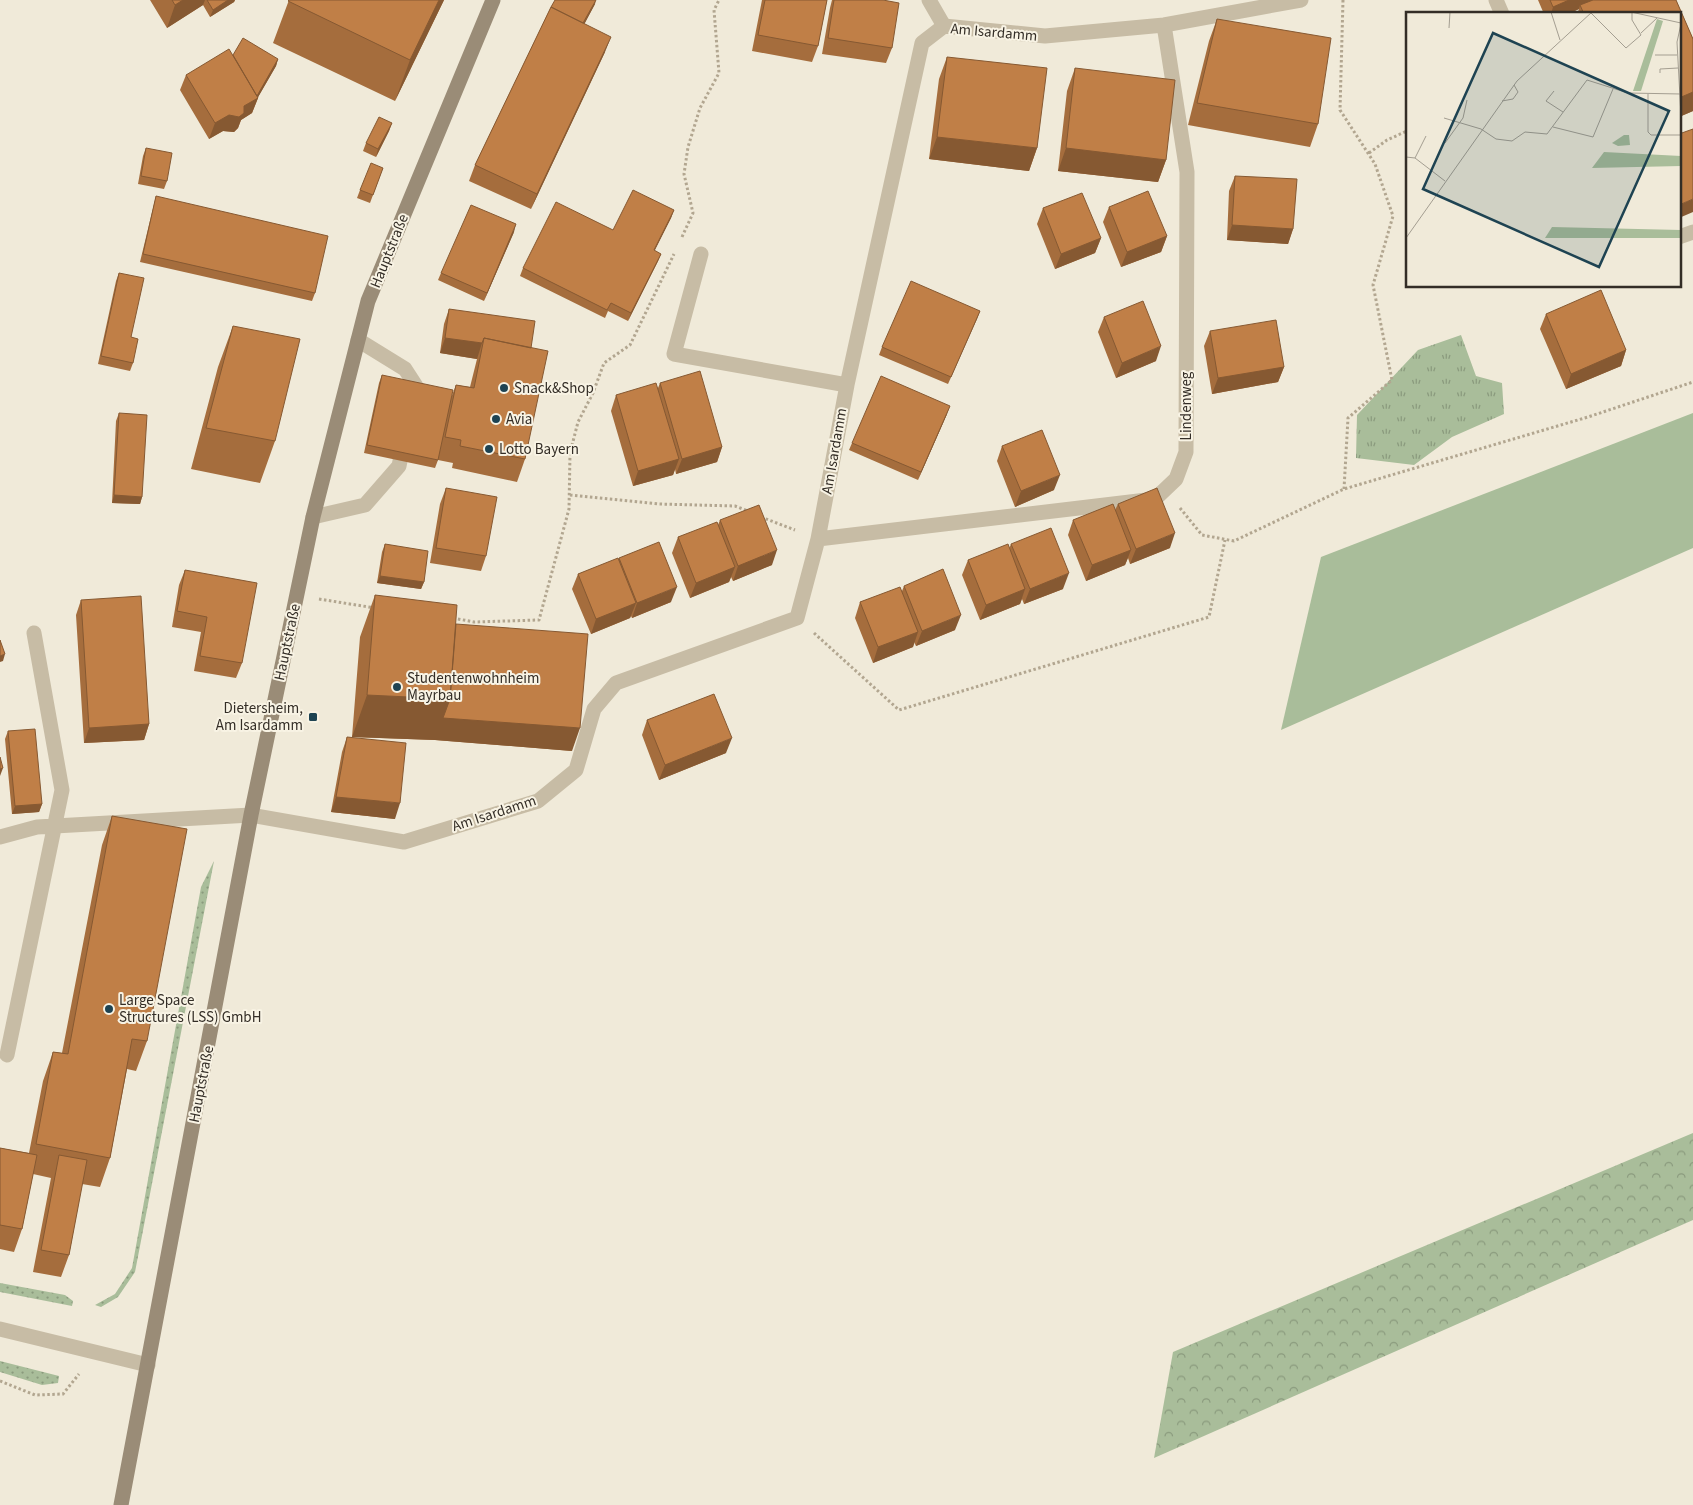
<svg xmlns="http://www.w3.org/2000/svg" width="1693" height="1505" viewBox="0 0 1693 1505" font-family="'Source Sans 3',sans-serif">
	<defs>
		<pattern id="grass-dots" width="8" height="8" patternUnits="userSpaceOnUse" patternTransform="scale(1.25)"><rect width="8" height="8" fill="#a9bd9a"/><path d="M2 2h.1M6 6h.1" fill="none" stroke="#8a9a7d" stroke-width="1.8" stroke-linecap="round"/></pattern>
		<pattern id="forest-crowns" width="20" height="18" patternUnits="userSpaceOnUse" patternTransform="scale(1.25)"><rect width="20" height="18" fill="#a9bd9a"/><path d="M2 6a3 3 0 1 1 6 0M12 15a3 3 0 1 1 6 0" fill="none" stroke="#8a9a7d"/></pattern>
		<pattern id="park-tufts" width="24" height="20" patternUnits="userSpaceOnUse" patternTransform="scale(1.25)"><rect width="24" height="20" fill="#a9bd9a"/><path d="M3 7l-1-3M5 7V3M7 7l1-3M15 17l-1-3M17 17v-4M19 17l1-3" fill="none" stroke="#8a9a7d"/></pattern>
	</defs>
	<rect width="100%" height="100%" fill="#f0ead9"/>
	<path fill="url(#grass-dots)" d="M 214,861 L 135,1272 L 118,1297 L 101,1307 L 95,1305 L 115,1294 L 132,1268 L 201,887 Z
		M 0,1283 L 65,1295 L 73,1301 L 72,1306 L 0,1292 Z
		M 0,1361 L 59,1376 L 58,1383 L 42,1385 L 0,1372 Z"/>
	<path fill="url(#forest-crowns)" d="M 1693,1133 L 1693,1220 L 1154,1458 L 1173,1352 Z"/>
	<path fill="url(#park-tufts)" d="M 1461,335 L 1476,376 L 1502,383 L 1504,414 L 1452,437 L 1414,465 L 1356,458 L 1357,415 L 1418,350 Z"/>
	<path fill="#a9bd9a" d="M 1693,413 L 1693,548 L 1281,730 L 1321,557 Z"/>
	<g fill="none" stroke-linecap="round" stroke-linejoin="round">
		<path stroke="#b2a690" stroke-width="3" stroke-dasharray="2.5 2.5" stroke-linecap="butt" d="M 1343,0 L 1340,110 L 1375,164 L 1393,216 L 1373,285 L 1392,380 L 1348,418 L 1344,489
			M 1369,153 L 1387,140 L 1407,131
			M 682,237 L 693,213 L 684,174 L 688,147 L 700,108 L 719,73 L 714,10 L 719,0
			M 570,495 L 659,504 L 735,506 L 748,511
			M 1180,508 L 1202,535 L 1234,541 L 1344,489 L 1588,417 L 1693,382
			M 761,517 L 795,530
			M 319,599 L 375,608
			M 453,618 L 474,622 L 539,620 L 569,509 L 570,453 L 578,422 L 593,393 L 604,363 L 630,345 L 674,254
			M 814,633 L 899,710 L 1209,617 L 1225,540
			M 0,1381 L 35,1395 L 63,1394 L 79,1374"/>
		<path stroke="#c7bca5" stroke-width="15" d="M 929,0 L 944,26
			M 358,340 L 405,369 L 416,386 L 413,399
			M 313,517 L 365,505 L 399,466 L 404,441
			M 0,837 L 37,827 L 251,815
			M 7,1055 L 62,790 L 34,633"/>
		<path stroke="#c7bca5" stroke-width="15" d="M 1496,0 L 1502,14
			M 1679,237 L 1693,232
			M 701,254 L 674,354 L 847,385
			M 818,539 L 1155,499 L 1176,479 L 1186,452 L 1187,172 L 1164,25
			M 251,815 L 404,842 L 538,801 L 576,770 L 594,709 L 616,683 L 797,618 L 818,539 L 847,385 L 922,43 L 944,26 L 1045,36 L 1164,25 L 1301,0
			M 0,1329 L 148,1365"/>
		<path stroke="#9a8c77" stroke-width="15" d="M 121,1505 L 251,815 L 313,517 L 368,301 L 493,0"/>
	</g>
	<path fill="#a56d3d" d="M 150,0 L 235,0 L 234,2 L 210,17 L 203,5 L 167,28 Z
		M 289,0 L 444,0 L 395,101 L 273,43 Z
		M 762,0 L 827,0 L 818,46 L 812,62 L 752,51 Z
		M 832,0 L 883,0 L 892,48 L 886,63 L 822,54 L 830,8 Z
		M 1538,0 L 1676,0 L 1693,39 L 1693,111 L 1679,117 L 1679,14 L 1577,14 L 1579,9 L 1568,14 L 1544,14 Z
		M 595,4 L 584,24 L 605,52 L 531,209 L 469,181 L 475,165 L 551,7 Z
		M 1217,19 L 1318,124 L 1310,147 L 1188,125 L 1209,41 Z
		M 233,55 L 278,59 L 276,66 L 258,97 L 258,98 L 252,113 L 241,120 L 238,128 L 234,132 L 223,131 L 209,139 L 180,90 L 186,75 Z
		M 947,57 L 1037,148 L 1029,171 L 929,159 L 939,79 Z
		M 1075,68 L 1166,160 L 1158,182 L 1058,171 L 1067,91 Z
		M 392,123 L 389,131 L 376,157 L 363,151 L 366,143 Z
		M 146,148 L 167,181 L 164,189 L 138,184 L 143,156 Z
		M 383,168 L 370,203 L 357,198 L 360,190 Z
		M 1235,176 L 1293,229 L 1288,244 L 1227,240 L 1229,191 Z
		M 156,196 L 315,293 L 312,301 L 140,262 L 154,204 Z
		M 1109,207 L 1167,236 L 1161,252 L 1121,267 L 1103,222 Z
		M 1043,208 L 1101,238 L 1095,253 L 1055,269 L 1037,224 Z
		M 674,210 L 671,218 L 654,251 L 661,254 L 658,261 L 628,321 L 608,311 L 605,318 L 520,276 L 523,268 L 613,230 Z
		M 514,232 L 484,301 L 438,280 L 441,273 Z
		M 119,273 L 131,337 L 133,363 L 130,371 L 98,364 L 116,281 Z
		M 449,309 L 531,348 L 525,459 L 517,482 L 452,468 L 453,463 L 438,460 L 435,468 L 364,453 L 379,383 L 382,375 L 451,398 L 456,385 L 470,387 L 477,359 L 440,353 L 444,324 Z
		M 980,311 L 948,384 L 879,355 L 882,347 Z
		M 1546,314 L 1626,350 L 1621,366 L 1566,389 L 1540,329 Z
		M 1104,317 L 1156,361 L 1116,378 L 1098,332 Z
		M 233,326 L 275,441 L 260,483 L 191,469 L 218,367 Z
		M 1210,331 L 1284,367 L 1278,382 L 1212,394 L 1204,346 Z
		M 660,383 L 722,447 L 717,462 L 676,474 L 675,469 L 673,475 L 633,486 L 611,411 L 616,395 L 658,388 Z
		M 119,413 L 142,497 L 140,504 L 112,503 L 116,421 Z
		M 947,414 L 918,480 L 849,450 L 852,443 Z
		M 1002,446 L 1054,490 L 1015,507 L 997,461 Z
		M 446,488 L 486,556 L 481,571 L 430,563 L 440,504 Z
		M 1118,504 L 1170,548 L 1130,564 L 1128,558 L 1125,565 L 1086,581 L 1068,535 L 1073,520 L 1115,510 Z
		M 720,520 L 772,565 L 733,581 L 731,577 L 729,582 L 690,598 L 672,553 L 678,537 L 718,525 Z
		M 385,544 L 424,582 L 421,589 L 377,583 L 382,552 Z
		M 1011,544 L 1063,589 L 1024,604 L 1022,599 L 1020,604 L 980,620 L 962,575 L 968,560 L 1009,549 Z
		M 619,558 L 671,602 L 632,618 L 631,616 L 630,618 L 591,634 L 572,589 L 578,574 L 618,560 Z
		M 185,570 L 242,663 L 236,678 L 194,671 L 201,632 L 172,627 L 179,585 Z
		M 904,586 L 955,630 L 916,646 L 914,642 L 913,647 L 873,663 L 855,618 L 860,602 L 902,591 Z
		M 375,595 L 456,624 L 572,751 L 435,740 L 352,737 L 360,637 Z
		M 81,600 L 149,724 L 144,740 L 84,743 L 76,615 Z
		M 647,720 L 726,753 L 659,780 L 642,735 Z
		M 8,731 L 42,804 L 39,812 L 12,814 L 5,739 Z
		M 347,737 L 395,819 L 331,812 L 342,752 Z
		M 112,816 L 147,1041 L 136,1071 L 127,1069 L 110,1158 L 100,1187 L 82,1184 L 69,1255 L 61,1277 L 33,1272 L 51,1178 L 33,1174 L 22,1229 L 14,1252 L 0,1249 L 0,1148 L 29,1153 L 43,1081 L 53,1052 L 62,1053 L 102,845 Z"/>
	<path fill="#865932" d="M 183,0 L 205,0 L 203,5 L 167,28 L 175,5 Z
		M 228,0 L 235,0 L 234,2 L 210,17 L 213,10 Z
		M 439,0 L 444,0 L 395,101 L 410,60 Z
		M 596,0 L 595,4 L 577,38 L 580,30 Z
		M 1569,0 L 1599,0 L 1580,5 L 1579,9 L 1568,14 L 1551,14 L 1553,7 Z
		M 611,37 L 605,52 L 531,209 L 537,194 Z
		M 278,59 L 276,66 L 257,99 L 258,98 L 252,113 L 241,120 L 238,128 L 234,132 L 223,131 L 209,139 L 215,123 L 244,106 Z
		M 1693,92 L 1693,111 L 1679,117 L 1679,98 Z
		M 392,123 L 389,131 L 376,157 L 378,149 Z
		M 937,137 L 1037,148 L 1029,171 L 929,159 Z
		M 1066,148 L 1166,160 L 1158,182 L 1058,171 Z
		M 1693,199 L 1693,212 L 1679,218 L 1679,205 Z
		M 674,210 L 671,218 L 651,258 L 654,250 Z
		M 516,224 L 514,232 L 484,301 L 487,293 Z
		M 1232,225 L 1293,229 L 1288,244 L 1227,240 Z
		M 1167,236 L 1161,252 L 1121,267 L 1127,252 Z
		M 1101,238 L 1095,253 L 1055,269 L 1061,254 Z
		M 661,254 L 658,261 L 628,321 L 631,313 Z
		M 980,311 L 977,319 L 948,384 L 951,377 Z
		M 445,338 L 482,343 L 477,359 L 440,353 Z
		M 1161,346 L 1156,361 L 1116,378 L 1122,363 Z
		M 1626,350 L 1621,366 L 1566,389 L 1571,374 Z
		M 1284,367 L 1278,382 L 1212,394 L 1218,378 Z
		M 950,406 L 947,414 L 918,480 L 921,472 Z
		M 722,447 L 717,462 L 676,474 L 682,459 Z
		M 679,459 L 673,475 L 633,486 L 638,471 Z
		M 1060,475 L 1054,490 L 1015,507 L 1021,491 Z
		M 114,495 L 142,497 L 140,504 L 112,503 Z
		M 1175,533 L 1170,548 L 1130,564 L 1136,549 Z
		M 777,550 L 772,565 L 733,581 L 738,566 Z
		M 1131,550 L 1125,565 L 1086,581 L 1092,565 Z
		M 735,567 L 729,582 L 690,598 L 696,583 Z
		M 1069,573 L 1063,589 L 1024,604 L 1030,589 Z
		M 380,576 L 424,582 L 421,589 L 377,583 Z
		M 677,587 L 671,602 L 632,618 L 637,603 Z
		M 1025,589 L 1020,604 L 980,620 L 986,605 Z
		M 636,603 L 630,618 L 591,634 L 596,619 Z
		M 961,615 L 955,630 L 916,646 L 922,631 Z
		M 918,632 L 913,647 L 873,663 L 878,647 Z
		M 5,654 L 3,661 L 0,662 L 0,656 Z
		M 367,695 L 450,699 L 580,728 L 572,751 L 435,740 L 352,737 Z
		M 149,724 L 144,740 L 84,743 L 89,728 Z
		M 732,738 L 726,753 L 659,780 L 665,765 Z
		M 3,768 L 0,776 L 0,769 Z
		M 336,797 L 400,803 L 395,819 L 331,812 Z
		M 42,804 L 39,812 L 12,814 L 15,806 Z"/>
	<path fill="#c07f47" stroke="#865932" d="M 172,0 L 183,0 L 175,5 Z
		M 207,0 L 228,0 L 213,10 Z
		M 289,0 L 439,0 L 410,60 L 288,1 Z
		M 555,0 L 596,0 L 583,23 L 551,7 Z
		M 765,0 L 827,0 L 818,46 L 758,35 Z
		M 834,0 L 883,0 L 899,3 L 892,48 L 828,38 Z
		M 1550,0 L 1569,0 L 1553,7 Z
		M 1593,0 L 1676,0 L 1693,39 L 1693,92 L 1679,98 L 1679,14 L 1584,14 L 1580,5 Z
		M 551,7 L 611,37 L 537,194 L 475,165 Z
		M 1217,19 L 1331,38 L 1318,124 L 1197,103 Z
		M 243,38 L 278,59 L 257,96 L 233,55 Z
		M 229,49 L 258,98 L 244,106 L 244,113 L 239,117 L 229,115 L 215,123 L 186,75 Z
		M 947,57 L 1047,68 L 1037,148 L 937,137 Z
		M 1075,68 L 1175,80 L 1166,160 L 1066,148 Z
		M 379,117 L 392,123 L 378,149 L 366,143 Z
		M 1693,129 L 1693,199 L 1679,205 L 1679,134 Z
		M 146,148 L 172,153 L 167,181 L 141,176 Z
		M 371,163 L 383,168 L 373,195 L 360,190 Z
		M 1235,176 L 1297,179 L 1293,229 L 1232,225 Z
		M 633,190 L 674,210 L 654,250 L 661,254 L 631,313 L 611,303 L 607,310 L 523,268 L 556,202 L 613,230 Z
		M 1148,191 L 1167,236 L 1127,252 L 1109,207 Z
		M 1082,193 L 1101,238 L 1061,254 L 1043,208 Z
		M 156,196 L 328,236 L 315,293 L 143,254 Z
		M 471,205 L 516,224 L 487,293 L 441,273 Z
		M 119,273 L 144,278 L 131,337 L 138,339 L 133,363 L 101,356 Z
		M 911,281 L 980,311 L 951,377 L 882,347 Z
		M 1601,290 L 1626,350 L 1571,374 L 1546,314 Z
		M 1143,301 L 1161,346 L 1122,363 L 1104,317 Z
		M 449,309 L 535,321 L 531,348 L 484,338 L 482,343 L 445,338 Z
		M 1276,320 L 1284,367 L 1218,378 L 1210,331 Z
		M 233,326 L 300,339 L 275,441 L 206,428 Z
		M 484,338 L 548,351 L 525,459 L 460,446 L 461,440 L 445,437 L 456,385 L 474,388 Z
		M 700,371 L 722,447 L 682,459 L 660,383 Z
		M 382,375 L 453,390 L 438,460 L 367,445 Z
		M 881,376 L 950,406 L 921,472 L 852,443 Z
		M 656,383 L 679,459 L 638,471 L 616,395 Z
		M 119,413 L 147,415 L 142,497 L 114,495 Z
		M 1042,430 L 1060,475 L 1021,491 L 1002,446 Z
		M 446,488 L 497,497 L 486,556 L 436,548 Z
		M 1157,488 L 1175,533 L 1136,549 L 1118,504 Z
		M 1113,504 L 1131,550 L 1092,565 L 1073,520 Z
		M 759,505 L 777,550 L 738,566 L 720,520 Z
		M 717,522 L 735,567 L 696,583 L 678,537 Z
		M 1051,528 L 1069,573 L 1030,589 L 1011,544 Z
		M 659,542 L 677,587 L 637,603 L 619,558 Z
		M 385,544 L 428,551 L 424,582 L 380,576 Z
		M 1008,544 L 1025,589 L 986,605 L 968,560 Z
		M 618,558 L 636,603 L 596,619 L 578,574 Z
		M 943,569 L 961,615 L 922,631 L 904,586 Z
		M 185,570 L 257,583 L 242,663 L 200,656 L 207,617 L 177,611 Z
		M 900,587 L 918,632 L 878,647 L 860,602 Z
		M 375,595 L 457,605 L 450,699 L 367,695 Z
		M 141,596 L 149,724 L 89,728 L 81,600 Z
		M 456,624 L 588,634 L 580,728 L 443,718 L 450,699 Z
		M 0,640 L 5,654 L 0,656 Z
		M 714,694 L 732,738 L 665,765 L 647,720 Z
		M 35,729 L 42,804 L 15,806 L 8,731 Z
		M 347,737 L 406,743 L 400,803 L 336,797 Z
		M 0,757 L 3,768 L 0,769 Z
		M 112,816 L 187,829 L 147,1041 L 132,1039 L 110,1158 L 36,1144 L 53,1052 L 68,1054 Z
		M 0,1148 L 37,1155 L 22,1229 L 0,1225 Z
		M 59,1155 L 87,1160 L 69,1255 L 41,1250 Z"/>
	<g fill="#1e4352" stroke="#f8f3e4" stroke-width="2">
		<circle cx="504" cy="388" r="5"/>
		<circle cx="496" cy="419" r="5"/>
		<circle cx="489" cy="449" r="5"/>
		<circle cx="397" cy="687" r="5"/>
		<rect x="308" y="712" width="10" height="10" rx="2.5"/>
		<circle cx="109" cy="1009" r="5"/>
	</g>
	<g text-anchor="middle" stroke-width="4" stroke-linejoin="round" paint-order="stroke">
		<g font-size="15" fill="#332d26" stroke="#f8f3e4">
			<text transform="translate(994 32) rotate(5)" y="5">Am Isardamm</text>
			<text transform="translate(389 251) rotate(-68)" y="5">Hauptstraße</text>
			<text transform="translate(1186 406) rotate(-90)" y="5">Lindenweg</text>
			<text transform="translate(834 451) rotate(-80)" y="5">Am Isardamm</text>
			<text transform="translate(287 642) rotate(-78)" y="5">Hauptstraße</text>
			<text transform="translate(494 813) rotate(-18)" y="5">Am Isardamm</text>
			<text transform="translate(201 1084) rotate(-79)" y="5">Hauptstraße</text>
		</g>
		<g font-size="15" fill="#332d26" stroke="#f8f3e4" text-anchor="start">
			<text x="514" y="393">Snack&amp;Shop</text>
			<text x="506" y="424">Avia</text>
			<text x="499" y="454">Lotto Bayern</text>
			<text x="407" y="683">Studentenwohnheim<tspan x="407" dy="17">Mayrbau</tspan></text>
			<text x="303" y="713" text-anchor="end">Dietersheim,<tspan x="303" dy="17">Am Isardamm</tspan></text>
			<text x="119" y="1005">Large Space<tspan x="119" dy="17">Structures (LSS) GmbH</tspan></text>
		</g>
	</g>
	<g transform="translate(1406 12)">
		<rect width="275" height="275" fill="#f0ead9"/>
		<path d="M 251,7 L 257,9 L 235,79 L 227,79 Z" fill="#a9bd9a"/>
		<path d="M 146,215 L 275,218 L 275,226 L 139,226 Z" fill="#a9bd9a"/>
		<path d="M 218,123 L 223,123 L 224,133 L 212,134 L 206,131 Z" fill="#a9bd9a"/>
		<path d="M 198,140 L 275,144 L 275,154 L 186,156 Z" fill="#a9bd9a"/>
		<path fill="none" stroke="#a49e91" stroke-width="1" d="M 145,0 L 154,28M 225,0 L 275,11M 185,1 L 220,36 L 235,23 L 226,8 L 226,0M 275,12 L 271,30 L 275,104M 43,16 L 44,0M 235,21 L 251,6M 249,43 L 271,43M 254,61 L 254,57 L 272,56M 148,79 L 140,89 L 157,100M 242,82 L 242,120 L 245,123 L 275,123M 96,89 L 107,87 L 112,80 L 108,73M 38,106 L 75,117 L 90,127 L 106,129 L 119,120 L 141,122 L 181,68 L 222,81 L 275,82M 147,115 L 187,125 L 207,77M 39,131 L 57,106 L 61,88M 0,145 L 9,146 L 39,169M 9,146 L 20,124M 0,226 L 111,69 L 186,0"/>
		<path fill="#1e4352" fill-opacity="0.15" stroke="#1e4352" stroke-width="2.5" d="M 87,21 L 263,99 L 193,255 L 17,177 Z"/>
		<rect width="275" height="275" fill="none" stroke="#332d26" stroke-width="2.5"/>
	</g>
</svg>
